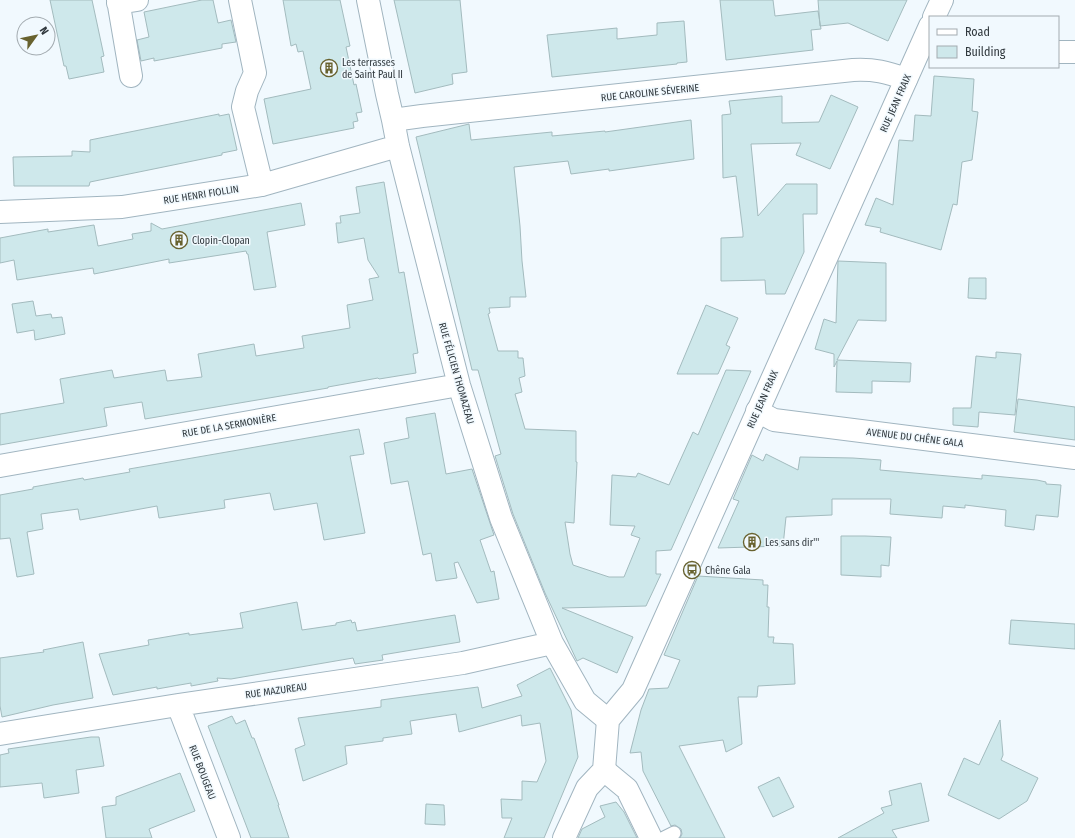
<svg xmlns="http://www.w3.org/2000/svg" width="1075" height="838" viewBox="0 0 1075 838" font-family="'Fira Sans Condensed',sans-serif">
	<rect width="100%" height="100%" fill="#f1f9fe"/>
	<path fill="#cee8eb" stroke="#a3bbbe" d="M 50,0 L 92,0 L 104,56 L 101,57 L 104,72 L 69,79 L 66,66 L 64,66 Z
		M 202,0 L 213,0 L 218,23 L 231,20 L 236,42 L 222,44 L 222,48 L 154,61 L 154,58 L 141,61 L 137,40 L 149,37 L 144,12 Z
		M 283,0 L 340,0 L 350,46 L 346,47 L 354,85 L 356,84 L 362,112 L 356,113 L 358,121 L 353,122 L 354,128 L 273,144 L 264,99 L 311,89 L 303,51 L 298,52 L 296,44 L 291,46 Z
		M 394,0 L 460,0 L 467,72 L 452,74 L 453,84 L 415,93 Z
		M 720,0 L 773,0 L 775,16 L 818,11 L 821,29 L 811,30 L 813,50 L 726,60 Z
		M 818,0 L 907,0 L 888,41 L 848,23 L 820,26 Z
		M 684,21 L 687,62 L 677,63 L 677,64 L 552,77 L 547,35 L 617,28 L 617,39 L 657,35 L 657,23 Z
		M 934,76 L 974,79 L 972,111 L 978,112 L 972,160 L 962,162 L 957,205 L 953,204 L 941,250 L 880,232 L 881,228 L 865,225 L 876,198 L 893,205 L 899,140 L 913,141 L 915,115 L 931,116 Z
		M 831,95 L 858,107 L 830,169 L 796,155 L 801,143 L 751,144 L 758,216 L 786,184 L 817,184 L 817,214 L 803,214 L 804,252 L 785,294 L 766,294 L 765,280 L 721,281 L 721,238 L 743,237 L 743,233 L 736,176 L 723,178 L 722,115 L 731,114 L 729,101 L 782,96 L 782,123 L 819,122 Z
		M 219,114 L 219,116 L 229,114 L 237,150 L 222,153 L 222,155 L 90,182 L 89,186 L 14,186 L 13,157 L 72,156 L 72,151 L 90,152 L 90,140 Z
		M 691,120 L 694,159 L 609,171 L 609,169 L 571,174 L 568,161 L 514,167 L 520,226 L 522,261 L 526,297 L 510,297 L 510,307 L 489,308 L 490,313 L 488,314 L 498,351 L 518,351 L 518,358 L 523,358 L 525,376 L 519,378 L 522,392 L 515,394 L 525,429 L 576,431 L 576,462 L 577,462 L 574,523 L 565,522 L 570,554 L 573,565 L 609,577 L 624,577 L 640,538 L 631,535 L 635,526 L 610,525 L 612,475 L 636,477 L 638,473 L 669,485 L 693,432 L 698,435 L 726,370 L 751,371 L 671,550 L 656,551 L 656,574 L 661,574 L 646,606 L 562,608 L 633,637 L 617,673 L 583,658 L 577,661 L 545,593 L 513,514 L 495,456 L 501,454 L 478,370 L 472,370 L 416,137 L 469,124 L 471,140 L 552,132 L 552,136 L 605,131 L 605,132 Z
		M 384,182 L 399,273 L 404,272 L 418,353 L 413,354 L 416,373 L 379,379 L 378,378 L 328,387 L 328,388 L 145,419 L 142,402 L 104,408 L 107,426 L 0,445 L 0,414 L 64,403 L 60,379 L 112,370 L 114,378 L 165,370 L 167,381 L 202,377 L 198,354 L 254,344 L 256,356 L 304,348 L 302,336 L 350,328 L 347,305 L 373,300 L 369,279 L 379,277 L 368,260 L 364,238 L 338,243 L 336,223 L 341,223 L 340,216 L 360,213 L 356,187 Z
		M 301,203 L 305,225 L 267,232 L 276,287 L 254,290 L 248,254 L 247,254 L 246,251 L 169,263 L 169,259 L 94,274 L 93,268 L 17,280 L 14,260 L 0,263 L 0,238 L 48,229 L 48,232 L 94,225 L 98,246 L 133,239 L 132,234 L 151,231 L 151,223 L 162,229 Z
		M 838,261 L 886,263 L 886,321 L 858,320 L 837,360 L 911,363 L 910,382 L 872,381 L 872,393 L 836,392 L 837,361 L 834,367 L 834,354 L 815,349 L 824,319 L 836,323 Z
		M 969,278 L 986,278 L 986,299 L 968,298 Z
		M 33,301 L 36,316 L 51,314 L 52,318 L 62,317 L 65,334 L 35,340 L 34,330 L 17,333 L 12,304 Z
		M 706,305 L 738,318 L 726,345 L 730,347 L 718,374 L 677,374 Z
		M 996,352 L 1021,354 L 1015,415 L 979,412 L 978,427 L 953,425 L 953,408 L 971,408 L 976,356 L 996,358 Z
		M 1018,399 L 1075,407 L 1075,440 L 1014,432 Z
		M 435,413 L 446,474 L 472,469 L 494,535 L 480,540 L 491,572 L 494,571 L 499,599 L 477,603 L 458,562 L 454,563 L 457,578 L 436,581 L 431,553 L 423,555 L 408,481 L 391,484 L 384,443 L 409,438 L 406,418 Z
		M 359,429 L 364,454 L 350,456 L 365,533 L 324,540 L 317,503 L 274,510 L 270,493 L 224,500 L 225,508 L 159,518 L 157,506 L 80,520 L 78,509 L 41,514 L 43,529 L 27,532 L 34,574 L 17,577 L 10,538 L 0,539 L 0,495 L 33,489 L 33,487 L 83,478 L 84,480 L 130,472 L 129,469 Z
		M 766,454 L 798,470 L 800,457 L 853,458 L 881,460 L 880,470 L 982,479 L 982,475 L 1037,480 L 1046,482 L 1046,484 L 1061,485 L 1058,517 L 1036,515 L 1034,530 L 1005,526 L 1006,510 L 965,505 L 965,508 L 943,506 L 942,518 L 890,514 L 891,499 L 832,499 L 832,515 L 786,517 L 783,546 L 718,548 L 739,501 L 733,499 L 752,455 L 763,461 Z
		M 841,536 L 865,536 L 891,537 L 889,566 L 881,565 L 881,577 L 841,575 Z
		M 698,576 L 763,580 L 763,585 L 768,585 L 767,607 L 769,607 L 768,637 L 774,637 L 773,643 L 793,644 L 795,684 L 758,686 L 757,697 L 738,697 L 742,744 L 726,752 L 723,740 L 679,746 L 725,838 L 680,838 L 682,834 L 681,829 L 675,825 L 671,826 L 643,771 L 641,752 L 630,753 L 641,710 L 649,689 L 668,688 L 680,660 L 664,655 Z
		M 297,602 L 302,630 L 336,625 L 336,623 L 351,620 L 352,623 L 355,622 L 357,631 L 455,615 L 460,642 L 382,655 L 383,660 L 355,664 L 353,658 L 231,679 L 217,678 L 218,681 L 191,686 L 191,683 L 157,689 L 157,687 L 113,695 L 99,654 L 149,645 L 148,640 L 189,633 L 189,635 L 243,628 L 240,613 Z
		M 1011,620 L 1075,624 L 1075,649 L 1009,644 Z
		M 83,642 L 93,698 L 53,705 L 2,717 L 0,706 L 0,658 L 44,652 L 43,650 Z
		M 550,668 L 571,710 L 578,757 L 544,838 L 504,838 L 512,818 L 502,818 L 501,799 L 522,800 L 522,781 L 537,782 L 546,761 L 540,723 L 522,726 L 521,715 L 459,732 L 456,714 L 410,721 L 412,734 L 383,738 L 383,741 L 345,746 L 347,764 L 303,781 L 295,749 L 305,745 L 298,718 L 381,707 L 381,700 L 478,687 L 482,708 L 522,696 L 517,685 Z
		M 232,716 L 236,724 L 245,720 L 252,738 L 254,738 L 279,805 L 278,805 L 289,838 L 251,838 L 208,726 Z
		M 1000,720 L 1003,755 L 1001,760 L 1038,778 L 1027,801 L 999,819 L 948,795 L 964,758 L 979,765 Z
		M 91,737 L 99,737 L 104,766 L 76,770 L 79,793 L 44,798 L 42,783 L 0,787 L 0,755 L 9,753 L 8,749 Z
		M 180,773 L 195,811 L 149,829 L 152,838 L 106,838 L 102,807 L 116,805 L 116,797 Z
		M 779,777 L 794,807 L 773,817 L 758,787 Z
		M 921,783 L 929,821 L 892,830 L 897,838 L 838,838 L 884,813 L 881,808 L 892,805 L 889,791 Z
		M 616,802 L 624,812 L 637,838 L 578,838 L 582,829 L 605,817 L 600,806 Z
		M 426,804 L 444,805 L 445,825 L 425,824 Z"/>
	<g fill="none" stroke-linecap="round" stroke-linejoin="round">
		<g stroke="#a1b5c0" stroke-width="15">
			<path id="service" d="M 664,838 L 674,833"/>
		</g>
		<g stroke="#a1b5c0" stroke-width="24">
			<path id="minor" d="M 118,0 L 131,76
				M 240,0 L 255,73 L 247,91 L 243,107 L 262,185
				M 368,0 L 387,94 L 393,120 L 398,146 L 459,385 L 501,518 L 552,643 L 585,701 L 608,720
				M 118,3 L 137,0
				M 1058,52 L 1075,52
				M 393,120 L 422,116 L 853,70 C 875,69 886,72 906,79
				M 0,212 L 122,207 L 262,185 L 398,146
				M 757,411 L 774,420 L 1075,458
				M 0,466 L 459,385
				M 178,705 L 229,838
				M 0,734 L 178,705 L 463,663 L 552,643
				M 604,770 L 627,789 L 651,838"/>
		</g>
		<g stroke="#a1b5c0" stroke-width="24">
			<path id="tertiary" d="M 934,17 L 942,0
				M 564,838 L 587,788 L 604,770 L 608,720 L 633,690 L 930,26"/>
		</g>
		<use href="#service" stroke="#fff" stroke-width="13"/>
		<use href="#minor" stroke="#fff" stroke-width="22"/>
		<use href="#tertiary" stroke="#fff" stroke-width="22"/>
	</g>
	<defs>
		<g id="building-ring" transform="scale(0.9)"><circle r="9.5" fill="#f1f9fe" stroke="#68622f" stroke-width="1.5"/><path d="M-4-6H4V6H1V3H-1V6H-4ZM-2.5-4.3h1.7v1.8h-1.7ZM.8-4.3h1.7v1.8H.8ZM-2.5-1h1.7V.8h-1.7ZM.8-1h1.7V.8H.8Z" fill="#68622f"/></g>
		<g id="bus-ring" transform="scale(0.9)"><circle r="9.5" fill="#f1f9fe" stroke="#68622f" stroke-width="1.5"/><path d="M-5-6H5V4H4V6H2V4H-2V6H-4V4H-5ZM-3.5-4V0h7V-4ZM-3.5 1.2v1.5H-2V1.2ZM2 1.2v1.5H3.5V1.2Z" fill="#68622f"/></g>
	</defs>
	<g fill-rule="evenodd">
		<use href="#building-ring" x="329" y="68"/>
		<use href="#building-ring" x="179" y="240"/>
		<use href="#building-ring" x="752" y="542"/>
		<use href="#bus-ring" x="692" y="570"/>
	</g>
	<g text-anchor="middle" stroke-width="3" stroke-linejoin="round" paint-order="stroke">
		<g font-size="10" fill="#2f373c" stroke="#f1f9fe" text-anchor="start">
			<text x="342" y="66">Les terrasses<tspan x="342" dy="12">de Saint Paul II</tspan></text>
			<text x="192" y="244">Clopin-Clopan</text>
			<text x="765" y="546">Les sans dir'''</text>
			<text x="705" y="574">Chêne Gala</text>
		</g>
		<g font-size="10" fill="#2f373c" stroke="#f1f9fe">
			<text transform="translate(650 92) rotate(-6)" y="4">RUE CAROLINE SÉVERINE</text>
			<text transform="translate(895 103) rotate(-66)" y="4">RUE JEAN FRAIX</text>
			<text transform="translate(201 194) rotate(-9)" y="4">RUE HENRI FIOLLIN</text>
			<text transform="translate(457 373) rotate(74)" y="4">RUE FÉLICIEN THOMAZEAU</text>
			<text transform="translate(762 399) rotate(-66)" y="4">RUE JEAN FRAIX</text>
			<text transform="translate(229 425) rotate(-10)" y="4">RUE DE LA SERMONIÈRE</text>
			<text transform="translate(915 437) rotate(7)" y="4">AVENUE DU CHÊNE GALA</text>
			<text transform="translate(276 690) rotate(-8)" y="4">RUE MAZUREAU</text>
			<text transform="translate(203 772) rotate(69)" y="4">RUE BOUGEAU</text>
		</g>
	</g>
	<rect x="929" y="16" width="130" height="52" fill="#f1f9fe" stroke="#a3abb0"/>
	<rect x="937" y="29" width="20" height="6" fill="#ffffff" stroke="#a3abb0"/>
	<text x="965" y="36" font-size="12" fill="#2f373c">Road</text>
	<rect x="937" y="46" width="20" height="12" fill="#cee8eb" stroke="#a3abb0"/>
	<text x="965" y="56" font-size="12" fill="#2f373c">Building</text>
	<g transform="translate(36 36) rotate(57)"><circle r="19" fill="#f1f9fe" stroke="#a3abb0"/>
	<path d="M0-3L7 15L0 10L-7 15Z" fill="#68622f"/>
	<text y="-6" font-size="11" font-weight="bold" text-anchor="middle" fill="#2f373c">N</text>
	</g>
</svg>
